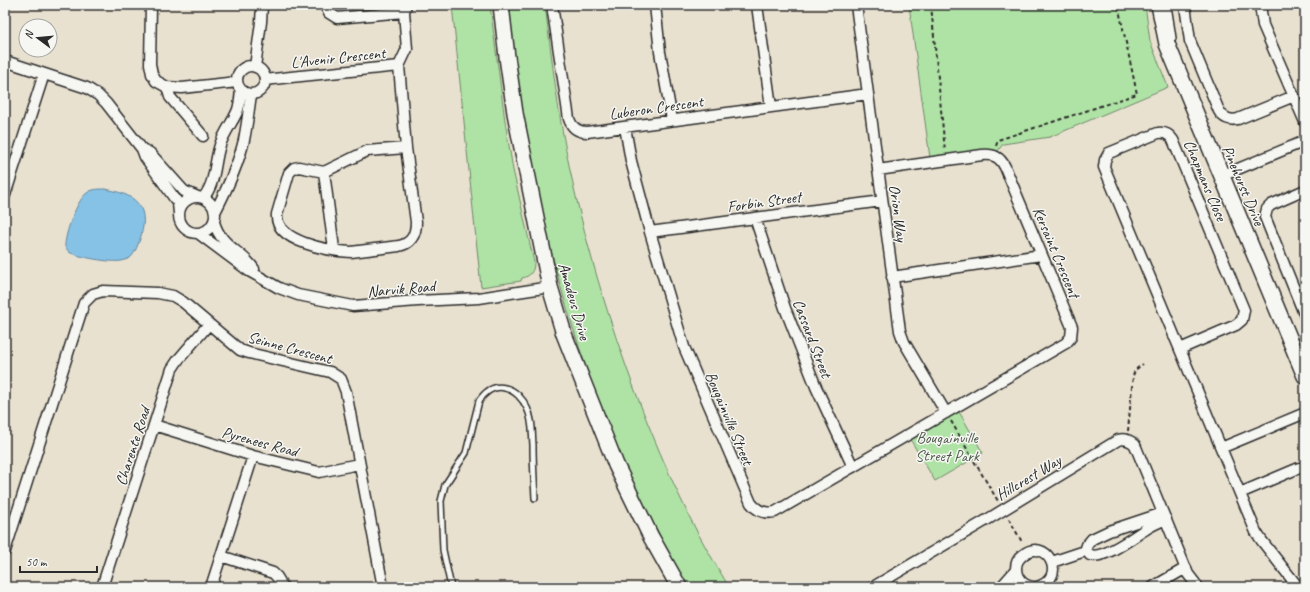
<svg xmlns="http://www.w3.org/2000/svg" width="1310" height="592" viewBox="0 0 1310 592" font-family="Caveat,sans-serif">
	<rect width="100%" height="100%" fill="#e9e1d0"/>
	<filter id="ink" filterUnits="userSpaceOnUse"><feTurbulence type="fractalNoise" baseFrequency=".025" numOctaves="2"/><feDisplacementMap in="SourceGraphic" scale="8" xChannelSelector="R" yChannelSelector="G"/><feConvolveMatrix kernelMatrix="1 2 1 2 8 2 1 2 1" color-interpolation-filters="sRGB"/></filter>
	<g filter="url(#ink)">
		<path fill="#afe3a5" stroke="#6d8768" d="M 452,5 L 490,5 L 505,121 L 513,170 L 534,262 C 534,271 531,276 522,278 L 521,281 L 481,287 Z
			M 509,5 L 545,5 C 552,60 558,116 570,170 C 595,287 636,407 688,514 C 700,539 715,563 729,587 L 688,587 C 650,520 615,451 590,378 C 561,298 540,214 525,130 C 518,89 514,47 509,5 Z
			M 909,5 L 1145,5 L 1150,41 L 1168,87 L 1050,137 L 1003,144 L 997,152 L 992,150 L 930,158 Z
			M 958,410 L 983,453 L 935,481 L 910,439 Z"/>
		<path fill="#86c2e5" stroke="#62869b" d="M 105,189 C 133,194 150,204 141,236 C 139,242 135,254 130,258 C 128,259 123,261 121,261 C 112,263 77,257 69,252 C 68,251 67,249 65,247 C 64,236 77,199 87,193 C 92,189 98,189 105,189 Z"/>
		<g fill="none" stroke-linecap="round" stroke-linejoin="round">
			<g stroke="#2b2b2b" stroke-width="8">
				<path id="lane" d="M 1168,5 L 1173,38
					M 451,587 L 443,550 L 441,501 L 445,485 L 466,453 L 479,401 C 485,392 493,385 505,388 C 515,390 523,399 527,408 C 533,419 532,433 533,445 C 533,462 534,480 535,498"/>
			</g>
			<g stroke="#2b2b2b" stroke-width="13">
				<path id="street" d="M 151,5 L 150,64 L 152,74 L 156,81 L 167,87 L 182,88 L 237,82
					M 325,5 L 329,13 L 337,18 L 404,12
					M 552,5 L 569,119 C 572,128 578,132 587,132 L 868,94
					M 655,5 L 660,52 L 672,120
					M 757,5 L 771,107
					M 856,5 L 900,331 L 904,342 L 946,413
					M 1185,5 L 1190,41 L 1219,111 C 1223,118 1230,121 1238,119 L 1294,96
					M 1260,5 L 1263,25 L 1305,122
					M 5,61 L 87,88 L 98,95 L 106,103 L 142,149 L 145,157 L 175,199 L 178,203 L 179,213
					M 399,66 L 406,148 L 416,222 C 416,234 412,243 399,246 L 351,252 C 330,251 274,242 277,214 L 289,173 L 294,168 L 299,167 L 324,172 L 367,151 L 406,148
					M237 80a14 14 0 1 1 28 0a14 14 0 1 1-28 0Z
					M 255,67 L 261,22 L 262,5
					M 265,80 L 291,77 L 399,66 L 407,49 L 404,12 L 406,5
					M 167,87 L 170,97 L 203,136
					M 625,127 L 631,161 L 650,232 L 684,347 L 751,503 C 757,511 765,514 775,512 L 1066,343 L 1071,337 L 1072,327 L 1005,167 C 1000,157 994,154 982,155 L 878,170
					M 144,150 L 150,153 L 184,191 L 198,197
					M 324,172 L 334,249
					M 1221,176 L 1305,141
					M 1305,190 L 1271,205 L 1267,209 L 1265,217 L 1305,316
					M 5,195 L 44,74
					M179 215a18 18 0 1 1 36 0a18 18 0 1 1-36 0Z
					M 203,198 C 216,183 214,163 220,145 C 224,133 232,123 237,112 C 240,106 240,97 241,90
					M 215,212 C 227,189 238,166 244,140 C 247,125 249,109 251,94
					M 755,218 L 785,308 L 816,387 L 853,467
					M 214,222 C 221,247 242,251 254,269
					M 650,232 L 882,201
					M 198,233 L 249,271 L 279,288 L 298,295 L 353,306 L 418,301 L 479,298 L 550,287
					M 892,277 L 1041,255
					M 1180,349 L 1236,325 L 1242,320 L 1244,310 L 1173,140 C 1169,134 1165,132 1158,133 L 1109,153 L 1105,160 L 1104,167 L 1256,532 L 1262,541 L 1298,587
					M 154,425 L 253,456 L 319,472 L 359,464
					M 1221,448 L 1305,413
					M 1240,493 L 1299,468 L 1305,468
					M 5,551 L 84,303 L 93,294 L 103,291 L 158,293 L 173,296 L 183,302 L 240,350 L 249,353 L 330,372 L 341,379 L 346,392 L 383,587
					M 1085,551 C 1086,551 1090,554 1090,555 C 1104,560 1135,536 1146,529 C 1152,525 1159,522 1166,519
					M 1085,551 L 1087,545 L 1092,539 L 1109,531 L 1163,513
					M 221,556 L 273,573 L 277,577 L 283,587
					M 1052,562 L 1085,551
					M 102,587 L 172,369 L 178,360 L 209,324
					M 211,587 L 253,456
					M 873,587 L 985,521 L 1118,440 C 1125,438 1130,440 1135,445 L 1188,574 L 1198,587
					M 1001,587 L 1016,570
					M 1036,587 C 1025,587 1016,580 1016,568 C 1016,563 1019,558 1023,555 C 1045,536 1070,577 1037,587
					M 1153,587 L 1186,568"/>
			</g>
			<g stroke="#2b2b2b" stroke-width="18">
				<path id="secondary" d="M 501,5 L 507,57 L 515,113 L 550,287 L 564,334 L 616,465 L 651,537 L 679,587
					M 1159,5 L 1167,44 L 1305,376"/>
			</g>
			<path stroke="#2b2b2b" stroke-width="2" stroke-dasharray="4 3" stroke-linecap="butt" d="M 931,5 L 945,151
				M 996,146 L 998,140 L 1137,94 L 1118,5
				M 951,421 L 971,456
				M 1128,431 L 1133,376 L 1135,370 L 1143,364
				M 974,461 L 998,501
				M 1009,519 L 1022,542"/>
			<use href="#lane" stroke="#f6f6f2" stroke-width="5"/>
			<use href="#street" stroke="#f6f6f2" stroke-width="10"/>
			<use href="#secondary" stroke="#f6f6f2" stroke-width="15"/>
		</g>
	</g>
	<g text-anchor="middle" stroke-width="3" stroke-linejoin="round" paint-order="stroke">
		<g font-size="16" fill="#2b2b2b" stroke="#f6f6f2">
			<text transform="translate(338 57) rotate(-6)" y="6">L'Avenir Crescent</text>
			<text transform="translate(656 107) rotate(-8)" y="6">Luberon Crescent</text>
			<text transform="translate(1206 180) rotate(67)" y="6">Chapmans Close</text>
			<text transform="translate(1244 185) rotate(67)" y="6">Pinehurst Drive</text>
			<text transform="translate(764 201) rotate(-8)" y="6">Forbin Street</text>
			<text transform="translate(899 213) rotate(82)" y="6">Orion Way</text>
			<text transform="translate(1057 252) rotate(67)" y="6">Kersaint Crescent</text>
			<text transform="translate(401 288) rotate(-5)" y="6">Narvik Road</text>
			<text transform="translate(575 301) rotate(74)" y="6">Amadeus Drive</text>
			<text transform="translate(813 338) rotate(69)" y="6">Cassard Street</text>
			<text transform="translate(290 347) rotate(15)" y="6">Seinne Crescent</text>
			<text transform="translate(730 418) rotate(67)" y="6">Bougainville Street</text>
			<text transform="translate(260 441) rotate(15)" y="6">Pyrenees Road</text>
			<text transform="translate(132 446) rotate(-72)" y="6">Charente Road</text>
			<text transform="translate(1028 477) rotate(-31)" y="6">Hillcrest Way</text>
		</g>
		<g font-size="16" fill="#4c594a" stroke="#f6f6f2">
			<text x="947" y="443">Bougainville<tspan x="947" dy="18">Street Park</tspan></text>
		</g>
	</g>
	<rect width="1310" height="592" fill="none" stroke="#f6f6f2" stroke-width="20"/>
	<rect x="10" y="10" width="1290" height="572" fill="none" stroke="#2b2b2b" stroke-width="1.5" filter="url(#ink)"/>
	<g transform="translate(38 38) rotate(286)"><circle r="19" fill="#f6f6f2" stroke="#a5a5a2"/>
	<path d="M0-3L7 15L0 10L-7 15Z" fill="#2b2b2b"/>
	<text y="-6" font-size="11" font-weight="bold" text-anchor="middle" fill="#2b2b2b">N</text>
	</g>
	<path d="M20 566v6h77v-6" fill="none" stroke="#2b2b2b" stroke-width="2"/>
	<text x="26" y="566" font-size="12" fill="#2b2b2b" stroke="#f6f6f2" stroke-width="3" paint-order="stroke">50 m</text>
</svg>
